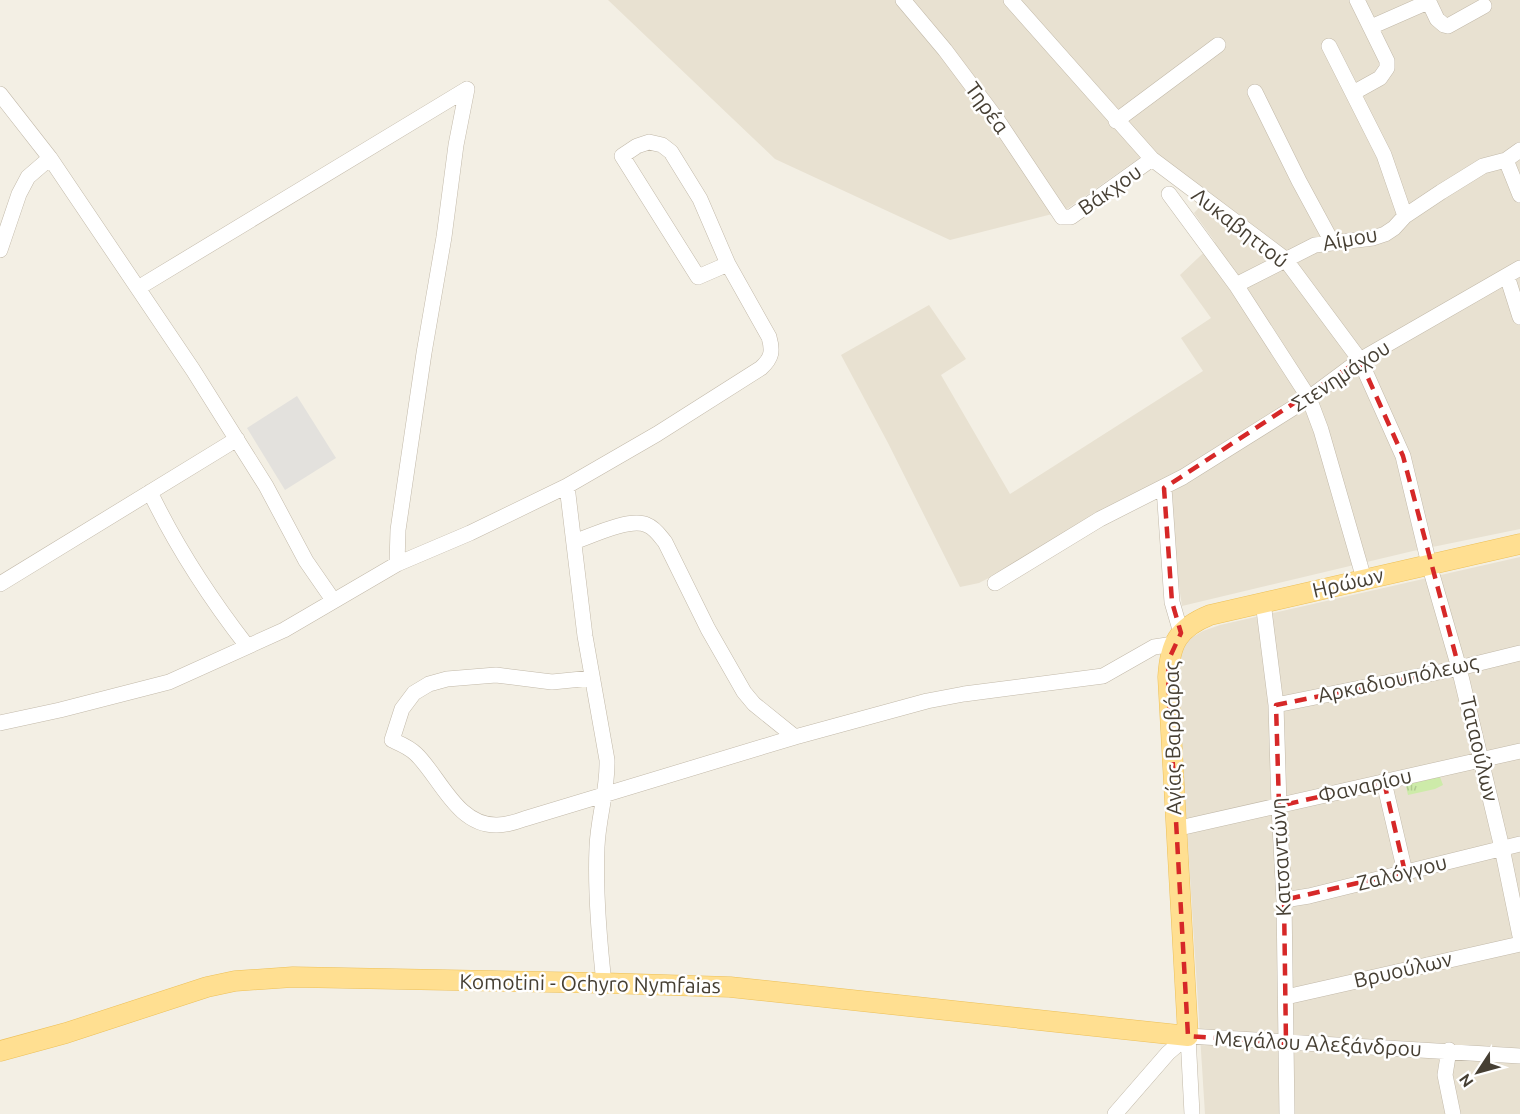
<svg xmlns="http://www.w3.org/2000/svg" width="1520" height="1114" viewBox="0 0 1520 1114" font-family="Ubuntu,sans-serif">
	<defs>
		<pattern id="grass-tufts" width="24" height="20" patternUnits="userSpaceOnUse" patternTransform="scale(1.5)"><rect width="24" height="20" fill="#cdeba9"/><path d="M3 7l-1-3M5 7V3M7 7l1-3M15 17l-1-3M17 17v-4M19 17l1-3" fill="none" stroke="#b1cb92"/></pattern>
	</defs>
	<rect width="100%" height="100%" fill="#f3efe4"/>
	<path fill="#e8e1d1" d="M 608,0 L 1520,0 L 1520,529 L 1413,551 L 1182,606 L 1164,488 L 979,583 L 960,587 L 888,443 L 841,355 L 929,305 L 966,359 L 941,375 L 1010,494 L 1203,371 L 1181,338 L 1211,318 L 1180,275 L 1215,242 L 1194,213 L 1210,196 L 1151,150 L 1064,211 L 950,240 L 775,159 Z
		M 1520,557 L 1520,1114 L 1205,1114 L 1177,672 L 1181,653 L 1189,639 L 1203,631 L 1220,625 Z"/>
	<path fill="url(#grass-tufts)" d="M 1440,777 L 1443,785 L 1435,789 L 1408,795 L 1405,782 Z"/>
	<path fill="#e3e1dd" d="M 297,396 L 336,458 L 285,490 L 247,428 Z"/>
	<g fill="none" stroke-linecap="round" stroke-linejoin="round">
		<g stroke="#c2b9a9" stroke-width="16">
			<path id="minor" d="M 903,0 L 945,50 L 996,118 L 1062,217 L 1071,217 L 1152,159
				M 1011,0 L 1152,159 L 1285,259 L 1360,360 L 1403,456 L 1429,564 L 1459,668 L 1502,848 L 1520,936
				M 1428,0 L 1437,19 L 1444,25 L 1448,26 L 1484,6
				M 1371,27 L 1428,2
				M 1329,46 L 1384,155 L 1405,216
				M 1255,92 L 1299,181 L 1332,242
				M 1353,93 L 1380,78 L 1387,68 L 1387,61 L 1357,0
				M 0,94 L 50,158 L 193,370 L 266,486 L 306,561 L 333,600
				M 1116,121 L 1218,45
				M 1506,160 L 1520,195
				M 1169,194 L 1236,285 L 1309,398 L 1321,430 L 1364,579
				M 0,250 L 19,194 L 28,177 L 50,158
				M 1507,276 L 1520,317
				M 1236,285 L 1315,245 L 1373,238 L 1385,234 L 1394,228 L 1405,216 L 1441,192 L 1483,166 L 1506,160 L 1520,150
				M 138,288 L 467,89
				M 567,486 L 585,636 L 607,760 C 608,790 598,818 597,847 C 595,892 599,938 604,983
				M 1164,488 L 1172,602 L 1181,633
				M 150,492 C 177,548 209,597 247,646
				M 574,542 C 591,536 630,517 647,525 C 655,528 660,536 665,542 L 708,629 L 744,692 L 754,704 L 795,737
				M 397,564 L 398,530 L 424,353 L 444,237 L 456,145 L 467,89
				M 995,583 L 1100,519 L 1183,477 L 1309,398 L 1360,360 L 1520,268
				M 0,584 L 237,439
				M 1263,602 L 1276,705 L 1279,806 L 1284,900 L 1287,1114
				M 592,678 L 552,682 L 496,675 L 447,679 L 429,684 L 414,693 L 402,709 L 392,740 C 401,744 409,747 416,754 C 440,777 457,826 497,825 C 506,825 516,822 524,819 L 795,737 L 927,701 L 964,694 L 1103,676 L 1154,647 L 1174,644
				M 1276,705 L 1459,668 L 1520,653
				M 0,723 L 60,710 L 169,682 L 284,630 L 397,564 L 470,533 L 567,486 L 657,434 L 761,368 C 772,358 773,351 769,337 L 728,264 L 700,199 L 671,152 L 662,145 L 649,142 L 637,146 L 622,156 L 698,277 L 728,264
				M 1384,782 L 1405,872
				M 1175,829 L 1520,751
				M 1284,900 L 1309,896 L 1520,844
				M 1286,997 L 1520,944
				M 1188,1036 L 1520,1056
				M 1188,1036 L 1192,1114
				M 1449,1050 L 1445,1075 L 1453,1114
				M 1115,1114 L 1168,1053 L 1188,1036"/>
		</g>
		<g stroke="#edc058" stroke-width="21">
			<path id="major" d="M 0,1051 L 66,1033 L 207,987 L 235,981 L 293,977 L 604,983 L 730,987 L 1188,1036 L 1168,677 C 1170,643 1178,628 1210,615 L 1520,544"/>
		</g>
		<use href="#minor" stroke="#fff" stroke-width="15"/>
		<use href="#major" stroke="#ffdf91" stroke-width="20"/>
	</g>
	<path fill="none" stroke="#d62828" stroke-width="4.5" stroke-dasharray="12 8" stroke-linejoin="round" d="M 1360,360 L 1403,456 L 1459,668 L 1276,705 L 1279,806 L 1384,782 L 1405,872 L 1284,900 L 1286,1043 L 1188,1036 L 1168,677 L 1169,659 L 1181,633 L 1172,602 L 1164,488 Z"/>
	<g text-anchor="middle" stroke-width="5" stroke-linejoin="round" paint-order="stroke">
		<g font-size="21" fill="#463f33" stroke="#fff">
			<text transform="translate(987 108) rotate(54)" y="7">Τηρέα</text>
			<text transform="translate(1110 190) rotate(-35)" y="7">Βάκχου</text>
			<text transform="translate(1240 228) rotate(38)" y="7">Λυκαβηττού</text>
			<text transform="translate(1350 239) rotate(-10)" y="7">Αίμου</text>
			<text transform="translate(1341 376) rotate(-33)" y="7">Στενημάχου</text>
			<text transform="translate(1348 583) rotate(-13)" y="7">Ηρώων</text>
			<text transform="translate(1398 679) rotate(-12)" y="7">Αρκαδιουπόλεως</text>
			<text transform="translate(1173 738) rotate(-91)" y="7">Αγίας Βαρβάρας</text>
			<text transform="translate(1479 749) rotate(77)" y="7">Ταταούλων</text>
			<text transform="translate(1365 786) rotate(-13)" y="7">Φαναρίου</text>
			<text transform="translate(1281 857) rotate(-93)" y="7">Κατσαντώνη</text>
			<text transform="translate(1402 873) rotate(-14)" y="7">Ζαλόγγου</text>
			<text transform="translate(1403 970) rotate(-13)" y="7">Βρυούλων</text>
			<text transform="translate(590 984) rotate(1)" y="7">Komotini - Ochyro Nymfaias</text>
			<text transform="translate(1318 1044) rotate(3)" y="7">Μεγάλου Αλεξάνδρου</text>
		</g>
	</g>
	<g transform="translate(1478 1072) rotate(234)" stroke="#ffffff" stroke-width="4.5" paint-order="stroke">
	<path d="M0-4.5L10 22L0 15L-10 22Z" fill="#463f33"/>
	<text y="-9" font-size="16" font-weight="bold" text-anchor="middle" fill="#463f33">N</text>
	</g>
</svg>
